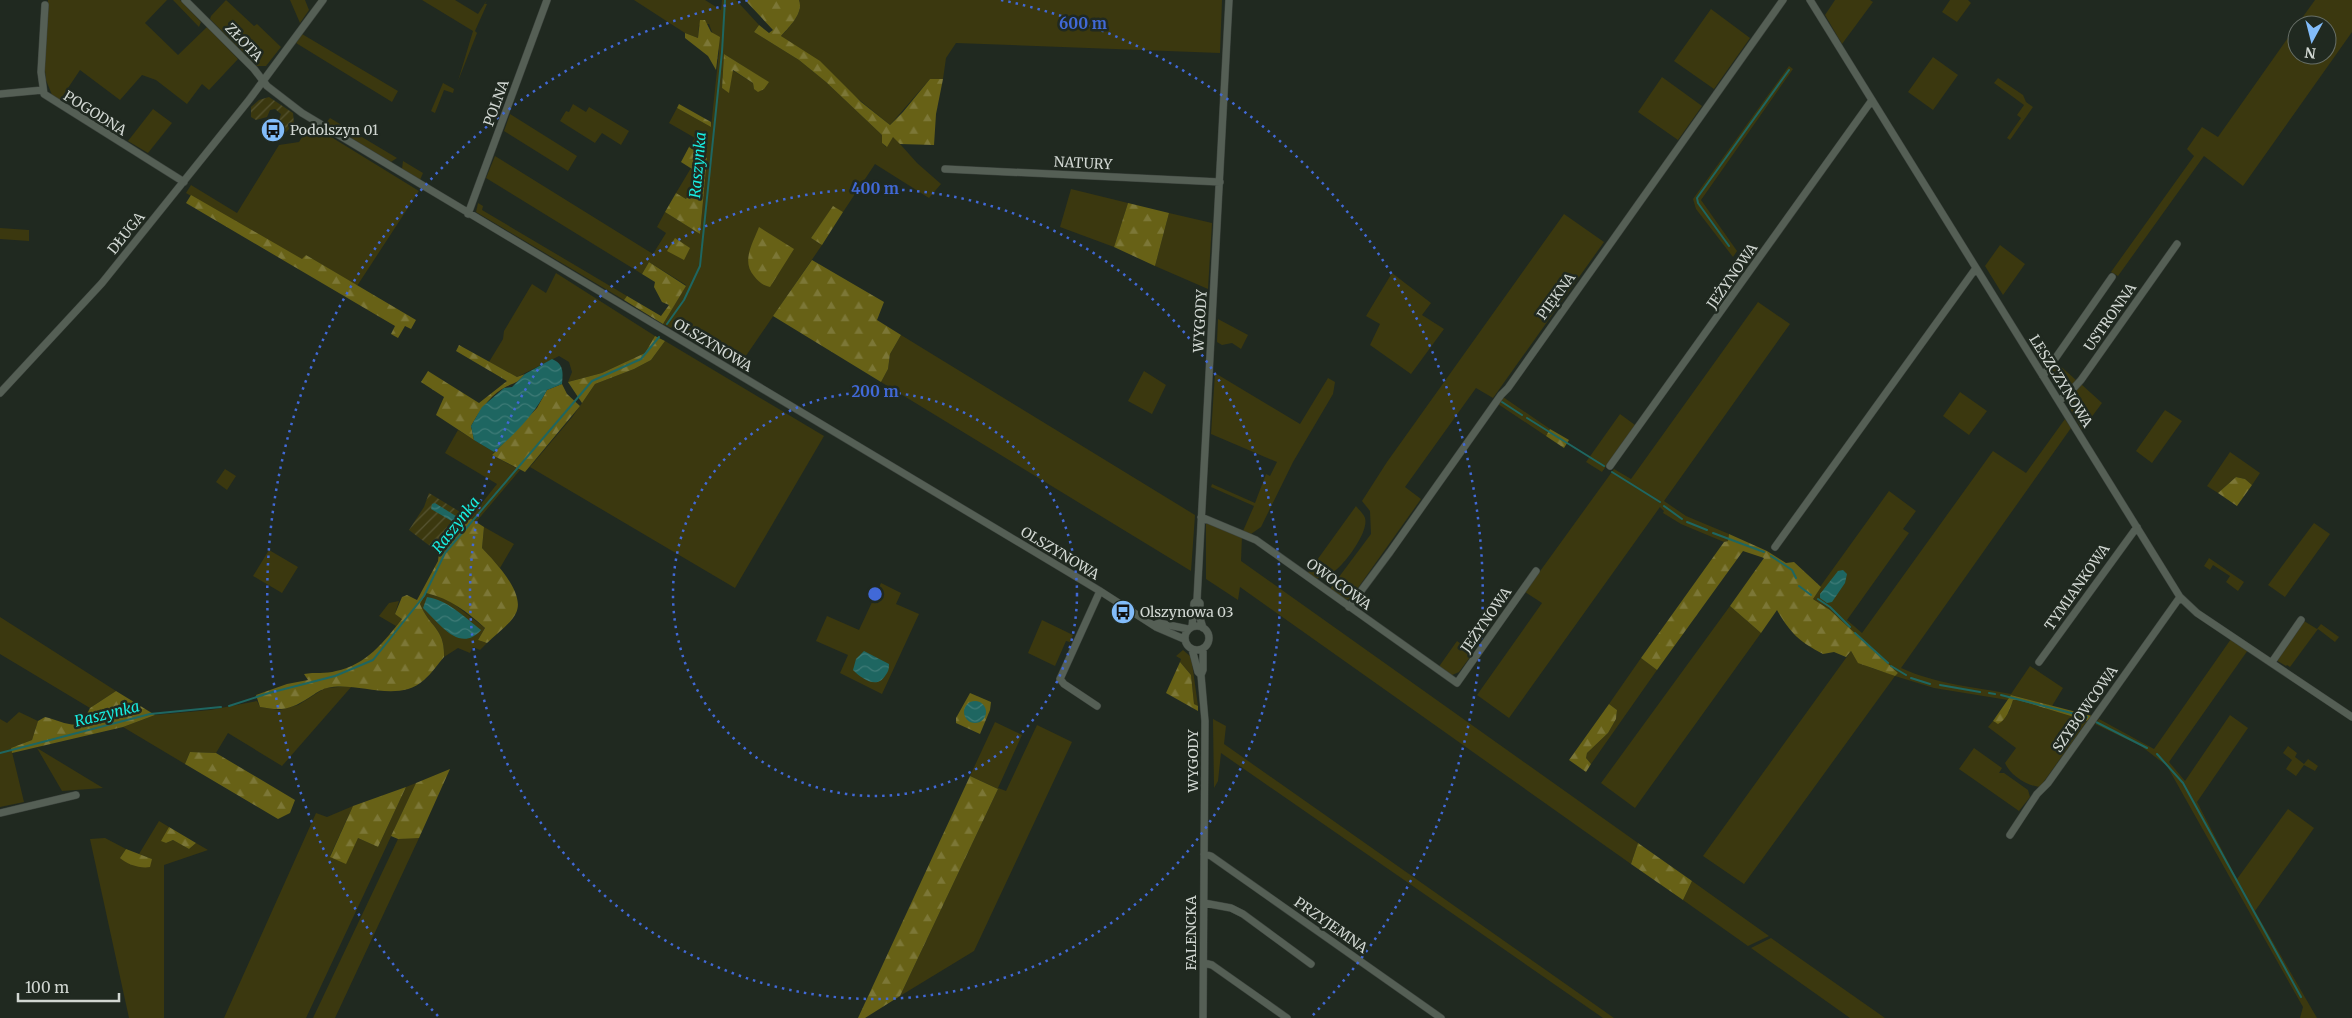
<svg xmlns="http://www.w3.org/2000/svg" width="2352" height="1018" viewBox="0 0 2352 1018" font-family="Merriweather,serif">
	<defs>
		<pattern id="forest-firs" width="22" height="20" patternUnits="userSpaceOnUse" patternTransform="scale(1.25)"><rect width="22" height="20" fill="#676116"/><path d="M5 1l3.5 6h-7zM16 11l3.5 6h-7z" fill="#7c7737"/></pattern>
		<pattern id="garden-furrows" width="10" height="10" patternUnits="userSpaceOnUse" patternTransform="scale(1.25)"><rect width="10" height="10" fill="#3b380f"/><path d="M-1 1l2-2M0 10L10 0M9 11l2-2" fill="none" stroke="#565431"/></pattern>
		<pattern id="water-waves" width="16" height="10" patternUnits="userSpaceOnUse" patternTransform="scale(1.25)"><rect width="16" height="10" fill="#1e6661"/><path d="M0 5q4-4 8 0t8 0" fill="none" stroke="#3e7b77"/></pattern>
	</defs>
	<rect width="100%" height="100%" fill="#202920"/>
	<path fill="#3b380f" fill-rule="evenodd" d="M 48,0 L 167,0 L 145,23 L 178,55 L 207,27 L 238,59 L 209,90 L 202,84 L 187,104 L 156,80 L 142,75 L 120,100 L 80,70 L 60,100 L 52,95 L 46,80 L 44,61 Z
		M 173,0 L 180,0 L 201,22 L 199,27 Z
		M 226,0 L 254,26 L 257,24 L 281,47 L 266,66 L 257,66 L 210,19 L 211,16 Z
		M 290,0 L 305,0 L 309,10 L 300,23 Z
		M 422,0 L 455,0 L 478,14 L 487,0 L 485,4 L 487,4 L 475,31 L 477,33 L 458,81 L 473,31 Z
		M 634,0 L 705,0 L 721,10 L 722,0 L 736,0 L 759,25 L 754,32 L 799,60 L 826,82 L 882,135 L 882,143 L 886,147 L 893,136 L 917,163 L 941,184 L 929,198 L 875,164 L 843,212 L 833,207 L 811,238 L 822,245 L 739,366 L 673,325 L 671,328 L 663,324 L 686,285 L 649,262 L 642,274 L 486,178 L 495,156 L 653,254 L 666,233 L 657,227 L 665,212 L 700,234 L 707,159 L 689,147 L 695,138 L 669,123 L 677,108 L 711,127 L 719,51 L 709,24 L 699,25 L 698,38 L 685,33 ZM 724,54 L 768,82 L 769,82 L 754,89 L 753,83 L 732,70 L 729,92 L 722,88 Z
		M 799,0 L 1222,0 L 1220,53 L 956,43 L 946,58 L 943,79 L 930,79 L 890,125 L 781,36 C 789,28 804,12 799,0 Z
		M 1835,0 L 1870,0 L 1873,2 L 1842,44 L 1825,15 Z
		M 1950,0 L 1968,0 L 1971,3 L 1957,22 L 1942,12 Z
		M 2315,0 L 2352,0 L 2352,32 L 2243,186 L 2204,156 L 2118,276 L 2111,272 L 2194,156 L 2187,149 L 2202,127 L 2218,137 L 2297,25 L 2297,55 L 2327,55 L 2327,25 L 2297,25 Z
		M 1711,9 L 1750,38 L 1714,89 L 1674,61 Z
		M 302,34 L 398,91 L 392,102 L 296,43 Z
		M 1933,57 L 1958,75 L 1933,110 L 1908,92 Z
		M 1789,66 L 1793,69 L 1701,200 L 1737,251 L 1733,257 L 1696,209 L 1693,199 Z
		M 1662,77 L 1702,106 L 1678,140 L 1638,112 Z
		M 1998,78 L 2023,95 L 2026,102 L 2033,107 L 2010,140 L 2007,138 L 2021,118 L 2017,115 L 2024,105 L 1994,83 Z
		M 443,83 L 454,89 L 453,93 L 444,90 L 435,113 L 431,111 Z
		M 573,104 L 586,112 L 589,107 L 629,131 L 621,145 L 602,133 L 595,143 L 560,121 L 566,111 L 569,112 Z
		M 153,109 L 172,123 L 148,153 L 128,141 Z
		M 510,114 L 577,156 L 568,171 L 504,131 Z
		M 330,118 L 397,158 L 391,162 L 326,123 Z
		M 310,124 L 419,191 L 357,286 L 306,255 L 302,260 L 186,193 L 191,185 L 237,213 L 279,145 L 299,142 Z
		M 403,161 L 423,173 L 420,180 L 402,169 Z
		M 691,168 L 700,173 L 686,199 L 676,193 Z
		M 1071,189 L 1128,203 L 1114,247 L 1060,227 Z
		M 478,203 L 483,206 L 482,210 L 627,296 L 624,300 L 476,212 Z
		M 1169,213 L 1212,223 L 1208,289 L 1155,266 Z
		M 1564,214 L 1604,242 L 1493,398 L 1476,388 L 1405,487 L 1421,499 L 1350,599 L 1346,600 L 1330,589 L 1371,534 L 1370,511 L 1362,501 L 1387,462 Z
		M 0,228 L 29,230 L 29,241 L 0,239 Z
		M 2000,245 L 2025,264 L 2003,295 L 1985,266 Z
		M 556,273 L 655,336 L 645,353 L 602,373 L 568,382 L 572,372 L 569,362 L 559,356 L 517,377 L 489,362 L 503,339 L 504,331 L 532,284 L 546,293 Z
		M 1392,273 L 1431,303 L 1422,315 L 1444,329 L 1411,374 L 1370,345 L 1380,324 L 1366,316 Z
		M 1758,302 L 1790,324 L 1664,501 L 1686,516 L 1729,534 L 1728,541 L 1724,542 L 1681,524 L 1663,513 L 1664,511 L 1660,507 L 1509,718 L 1477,695 L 1542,603 L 1525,592 L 1614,469 L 1631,479 Z
		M 1218,319 L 1248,335 L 1241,349 L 1232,343 L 1222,345 L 1217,342 Z
		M 901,335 L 1195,515 L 1191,571 L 881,382 L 888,369 L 890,354 Z
		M 665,341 L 824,436 L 735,588 L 530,467 L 573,416 L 595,384 L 634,369 L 651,360 Z
		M 2057,363 L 2077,381 L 2071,387 L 2059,390 L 2049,373 Z
		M 1144,371 L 1166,385 L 1152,414 L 1128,401 Z
		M 1215,373 L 1300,424 L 1328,378 L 1335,382 L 1333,394 L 1293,462 L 1261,527 L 1251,534 L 1243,531 L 1254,506 L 1211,487 L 1212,484 L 1255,503 L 1266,474 L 1270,476 L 1277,462 L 1211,434 Z
		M 2081,384 L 2102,403 L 2082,430 L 2067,403 Z
		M 1960,392 L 1987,411 L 1969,435 L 1943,416 Z
		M 1503,397 L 1550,429 L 1546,436 L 1498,404 Z
		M 2165,410 L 2182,421 L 2152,463 L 2136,451 Z
		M 1620,414 L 1635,425 L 1602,472 L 1586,462 Z
		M 2065,419 L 2071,428 L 1901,668 C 1936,684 1974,687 2011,694 L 2030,666 L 2063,688 L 2052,706 L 2012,695 L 2008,700 L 1934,688 L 1895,676 L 1744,884 L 1703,856 L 1851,651 C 1859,668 1879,669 1895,676 L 1898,673 L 1830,610 L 1812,598 L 1889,491 L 1916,511 L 1903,529 L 1909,533 L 1847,620 L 1862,633 L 1993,451 L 2026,473 Z
		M 458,430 L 494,452 L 492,455 L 520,470 L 476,522 L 470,518 L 497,484 L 445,453 Z
		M 2230,452 L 2260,473 L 2252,485 L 2245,479 L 2236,477 L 2218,493 L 2207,486 Z
		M 225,469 L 236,476 L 227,490 L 216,482 Z
		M 1356,506 C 1358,509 1364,514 1365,518 C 1369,531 1347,561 1337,569 C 1331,574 1324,576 1316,579 L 1307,574 Z
		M 1209,522 L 1242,536 L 1241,561 L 1638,843 L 1631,864 L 1240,587 L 1238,600 L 1206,579 L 1206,523 Z
		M 2314,523 L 2330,534 L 2285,597 L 2268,585 Z
		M 484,527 L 514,544 L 500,568 L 482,548 Z
		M 269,550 L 298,567 L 282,593 L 253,576 Z
		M 2209,558 L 2244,582 L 2238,591 L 2226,582 L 2230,576 L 2213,565 L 2210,570 L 2204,566 Z
		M 881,583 L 901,593 L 896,604 L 919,614 L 882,694 L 840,673 L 848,655 L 816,641 L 827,616 L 859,630 Z
		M 426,593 L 446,598 L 485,628 L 478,640 L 487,643 L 480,650 L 473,647 L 470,653 L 458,648 L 444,657 C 445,628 430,628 420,604 Z
		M 399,601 L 395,614 L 403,618 L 396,626 L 379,616 L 389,603 Z
		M 1730,606 L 1761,633 L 1635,808 L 1601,783 Z
		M 0,617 L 116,691 L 90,708 L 0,654 Z
		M 1042,620 L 1073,635 L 1070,642 L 1066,641 L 1055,666 L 1028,653 Z
		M 2304,621 L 2317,629 L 2321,624 L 2339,637 L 2335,642 L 2318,629 L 2290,667 L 2287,665 L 2286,666 L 2276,660 Z
		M 2231,639 L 2248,650 L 2169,762 L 2185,781 L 2230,715 L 2248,728 L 2197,802 L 2237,879 L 2288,809 L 2314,828 L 2255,911 L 2317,1018 L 2300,1018 L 2303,1007 L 2167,766 L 2141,746 L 2095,724 L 2099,719 L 2154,749 Z
		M 1457,641 L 1473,653 L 1459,672 L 1450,676 L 1438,668 Z
		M 1183,650 L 1190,656 L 1192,663 L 1198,706 L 1194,704 L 1191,675 L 1180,662 L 1181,659 L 1176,656 Z
		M 1641,658 L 1657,670 L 1591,764 L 1586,758 L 1587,753 L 1608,733 L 1616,719 L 1617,710 L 1609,704 Z
		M 352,686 L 282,766 L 228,733 L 216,753 L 190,752 L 185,764 L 123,727 L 155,715 L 210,710 L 257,701 L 260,707 L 279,710 L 298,705 L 325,688 Z
		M 2013,700 L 2018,700 L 2087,721 L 2040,787 C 2027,786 2010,775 2005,763 L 2016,748 L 1988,727 L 1993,721 L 1996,723 L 2009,712 Z
		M 19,712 L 38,721 L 32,740 L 11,748 L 24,802 L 0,807 L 0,719 L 7,723 Z
		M 1213,719 L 1226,726 L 1224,744 L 1614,1018 L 1603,1018 L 1221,753 L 1218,781 L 1214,788 Z
		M 995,722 L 1022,735 L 998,788 L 1006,791 L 1037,725 L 1072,742 L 974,951 L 900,996 L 998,789 L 970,776 Z
		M 2288,746 L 2297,753 L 2295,757 L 2304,764 L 2308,759 L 2318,766 L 2315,771 L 2304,765 L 2296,776 L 2286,769 L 2292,760 L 2283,753 Z
		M 37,748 L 103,788 L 62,791 Z
		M 1974,748 L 2002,768 L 1999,773 L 2004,773 L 2028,790 L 2030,797 L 2019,811 L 1959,769 Z
		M 416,783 L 306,1018 L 224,1018 L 316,813 L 327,817 L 353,806 L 330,856 L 358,838 L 378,847 L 406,787 Z
		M 159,821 L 169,827 L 162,841 L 166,843 L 173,840 L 189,849 L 196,843 L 208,850 L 164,865 L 164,1018 L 129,1018 L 90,839 L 105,838 L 126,849 L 120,858 L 152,859 L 139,854 Z
		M 405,838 L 419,838 L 335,1018 L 313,1018 L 398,839 Z
		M 1692,881 L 1769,936 L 1748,946 L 1683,900 Z
		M 1771,938 L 1885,1018 L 1850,1018 L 1751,948 Z"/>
	<path fill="url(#forest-firs)" d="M 745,0 L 799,0 C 804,13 789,27 781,36 L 820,61 L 861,102 L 890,125 L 903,112 L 930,79 L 943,79 L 936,114 L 934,145 L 900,144 L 893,137 L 887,147 L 882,143 L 882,135 L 826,82 L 799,60 L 754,32 L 759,25 L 769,33 L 773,30 Z
		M 700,20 L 705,20 L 711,32 L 720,37 L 716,70 L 708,56 L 685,38 L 685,33 L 698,38 Z
		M 724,54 L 769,82 L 764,89 L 758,92 L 754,89 L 753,83 L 733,70 L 729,93 L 722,88 Z
		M 679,104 L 711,122 L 711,127 L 677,108 Z
		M 689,147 L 707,158 L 700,234 L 665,212 L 676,193 L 686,199 L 700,174 L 681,162 Z
		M 191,195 L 302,259 L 306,255 L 416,320 L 411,329 L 405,326 L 398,338 L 391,334 L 395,326 L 186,203 Z
		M 1128,203 L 1169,213 L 1155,266 L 1114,247 Z
		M 833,206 L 843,212 L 822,245 L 811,238 Z
		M 759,227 L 794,249 L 770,287 C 762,285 759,282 754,276 C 741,261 753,243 759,227 Z
		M 675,238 L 690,248 L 684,260 L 667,251 Z
		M 812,260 L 884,302 L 877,320 L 901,335 L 890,354 L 888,369 L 881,382 L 773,316 Z
		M 649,262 L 686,286 L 663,324 L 624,300 L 627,296 L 661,316 L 669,305 L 662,302 L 654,287 L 655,282 L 642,274 Z
		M 655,336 L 665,341 L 651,360 L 634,369 L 595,384 L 582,403 L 568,382 L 602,373 L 645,353 Z
		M 459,345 L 517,377 L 525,374 C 515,386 513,382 502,389 C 488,398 479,412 471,426 L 474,440 L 436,415 L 444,397 L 421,382 L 428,371 L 479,403 L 507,381 L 456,351 Z
		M 562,384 L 567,394 L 580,406 L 525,472 L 492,455 L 537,408 L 547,390 Z
		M 1550,429 L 1569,440 L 1564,448 L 1546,436 Z
		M 2236,477 L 2245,479 L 2252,485 L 2237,506 L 2218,493 Z
		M 470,518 L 484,527 L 482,548 C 494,561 526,593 516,613 C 511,624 496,634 487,643 L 478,640 L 485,628 C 466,611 451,599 426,593 L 420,604 C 430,628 445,628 444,657 C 438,664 432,673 424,680 C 397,704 358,681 327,688 C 321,689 315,694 310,697 C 290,710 282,711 260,707 L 256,695 L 287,684 L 308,680 L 304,674 C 315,672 326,674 336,671 C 366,665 384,642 402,619 L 395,614 L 402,597 L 407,595 L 417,600 L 438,561 L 439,553 Z
		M 1729,534 L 1767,551 L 1786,563 L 1794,562 L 1821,587 L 1813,599 L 1830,610 L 1898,673 L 1895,676 L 1858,663 L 1851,651 L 1846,657 L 1834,652 L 1823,654 C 1800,642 1790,633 1777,610 L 1761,633 L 1730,606 L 1764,558 L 1743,551 L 1657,670 L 1641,658 L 1724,542 L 1728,541 Z
		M 1180,662 L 1191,675 L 1194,704 L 1198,706 L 1198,711 L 1166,693 Z
		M 116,691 L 155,715 L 123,727 L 12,753 L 11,748 L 32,740 L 38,721 L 45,717 C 58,720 69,727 82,724 L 90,708 Z
		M 970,693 L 991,702 L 990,710 L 980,734 L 956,723 L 956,718 Z
		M 2011,695 L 2092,716 L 2087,721 L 2018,700 L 2013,700 C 2010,709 2007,719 1998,724 L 1993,721 Z
		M 1609,704 L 1617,710 L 1616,719 L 1608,733 L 1587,753 L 1586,758 L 1591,764 L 1586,772 L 1569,760 Z
		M 190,752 L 216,753 L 295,800 L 290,813 L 278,819 L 185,764 Z
		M 450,769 L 419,838 L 398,839 L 391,836 L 416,783 Z
		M 970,776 L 998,789 L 900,996 L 865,1018 L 858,1018 Z
		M 406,787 L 378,847 L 358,838 L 346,864 L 330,857 L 353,806 Z
		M 169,827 L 196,843 L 189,849 L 173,840 L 166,843 L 161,841 Z
		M 1638,843 L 1692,881 L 1683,900 L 1631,864 Z
		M 126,849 L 152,859 L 150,867 C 141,869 126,864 120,858 Z"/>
	<path fill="url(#garden-furrows)" d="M 269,97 L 293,113 L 294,124 L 286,132 L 278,132 L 276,122 L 279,120 L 281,114 L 275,109 L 270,110 L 267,117 L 256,120 L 251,117 L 251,107 L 259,100 Z
		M 429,493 L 470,518 L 439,553 L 409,530 L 424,507 Z"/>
	<path fill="url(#water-waves)" d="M 552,359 C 564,364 563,372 562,384 L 547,390 C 534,415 515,434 494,452 L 474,440 L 471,426 L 482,407 L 504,388 L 512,387 L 525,374 Z
		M 435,503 L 459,518 L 460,521 L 455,523 L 431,509 L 432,504 Z
		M 1843,570 L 1847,574 L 1845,583 L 1832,602 L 1827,603 L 1820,598 L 1820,594 L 1838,571 Z
		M 427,597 C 447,600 465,617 481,630 C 460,654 439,623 423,608 Z
		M 864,651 L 889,664 C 889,670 888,672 885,676 C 877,689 862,679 853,670 L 856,659 Z
		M964 712a11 11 0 1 1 22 0a11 11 0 1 1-22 0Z"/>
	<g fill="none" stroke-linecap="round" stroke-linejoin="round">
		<path stroke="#1e6661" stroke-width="2" d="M 1729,246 L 1698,203 L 1697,198 L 1789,70
			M 667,324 L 684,300 L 700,266 L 722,52 L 725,0
			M 1502,402 L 1522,415
			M 1527,418 L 1604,466
			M 1612,472 L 1660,502
			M 1664,506 L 1682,519
			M 1687,522 L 1707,530
			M 1713,533 L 1764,552
			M 1771,556 L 1792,570 L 1796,578
			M 1799,586 L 1811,595
			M 1818,599 L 1830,607 L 1850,627
			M 1855,633 L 1888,663
			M 1891,666 L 1906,675
			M 1911,678 L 1930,684
			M 1940,685 L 1980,692
			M 1989,693 L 1995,694
			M 2001,695 L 2087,717
			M 229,706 L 269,693 L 335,676 L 373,660 L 424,596 L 445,553 L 592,381 L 641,359 L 659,337
			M 2096,722 L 2147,748
			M 0,753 L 150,714 L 221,707
			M 2157,754 L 2183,783 L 2301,997"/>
		<g stroke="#3d443e" stroke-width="8">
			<path id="minor" d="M 185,0 L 254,69 L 267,86 L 302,113 L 1100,591 L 1156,627 L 1184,639
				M 1810,0 L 2180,597 L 2197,613 L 2352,717
				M 45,5 L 41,72 L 44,94 L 184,182
				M 0,94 L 43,90
				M 945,169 L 1220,182
				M 468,214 L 547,0
				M 2043,376 L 2112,277
				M 0,393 L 102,283 L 249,100 L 323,0
				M 2059,401 L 2071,391 L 2081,380 L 2177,244
				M 1610,466 L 1872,100
				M 1201,517 L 1256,540 L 1457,683 L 1536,571
				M 1775,547 L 1976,268
				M 1197,600 L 1200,603 L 1200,618 L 1203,628
				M 1349,607 L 1390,552 L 1501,395 L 1508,388 L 1783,0
				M 1154,625 L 1159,623 L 1188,629
				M1185 638a12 12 0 1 1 24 0a12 12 0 1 1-24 0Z
				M 1192,627 L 1194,603 L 1197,600 L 1229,0
				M 1192,649 L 1198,672 L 1201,675
				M 1203,649 L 1203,670 L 1201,675 L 1205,721 L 1203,1018
				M 2039,662 L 2137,527
				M 2272,662 L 2301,620
				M 1097,706 L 1064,684 L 1060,679 L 1100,591
				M 0,813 L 76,795
				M 2010,835 L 2037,794 L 2048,783 L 2180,597
				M 1204,854 L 1211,856 L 1441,1018
				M 1204,903 L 1231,908 L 1243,914 L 1311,964
				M 1204,963 L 1212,965 L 1287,1018"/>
		</g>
		<use href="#minor" stroke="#555f55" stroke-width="7"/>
	</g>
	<g fill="none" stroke="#4169d7" stroke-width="2.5" stroke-dasharray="2.5 5">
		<circle cx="875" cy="594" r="202"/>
		<circle cx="875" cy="594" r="405"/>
		<path d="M438 1016A607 607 0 0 1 749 0M1001 0A607 607 0 0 1 1312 1016"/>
	</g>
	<defs>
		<g id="bus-disc" transform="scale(1.25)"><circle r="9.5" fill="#82bcfa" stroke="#202920"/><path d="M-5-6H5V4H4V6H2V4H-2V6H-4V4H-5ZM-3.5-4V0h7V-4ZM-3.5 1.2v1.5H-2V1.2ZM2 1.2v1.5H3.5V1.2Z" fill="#111"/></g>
	</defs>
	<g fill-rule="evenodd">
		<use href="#bus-disc" x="273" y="130"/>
		<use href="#bus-disc" x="1123" y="612"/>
	</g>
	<g text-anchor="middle" stroke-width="5" stroke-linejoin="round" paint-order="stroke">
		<g font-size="14" fill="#d1d7d2" stroke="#202920">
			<text transform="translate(244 42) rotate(46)" y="5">ZŁOTA</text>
			<text transform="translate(496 103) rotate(-70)" y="5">POLNA</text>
			<text transform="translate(95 113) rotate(32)" y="5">POGODNA</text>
			<text transform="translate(1083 163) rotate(3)" y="5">NATURY</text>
			<text transform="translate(126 233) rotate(-51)" y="5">DŁUGA</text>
			<text transform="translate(1732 276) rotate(-55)" y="5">JEŻYNOWA</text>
			<text transform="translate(1556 296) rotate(-54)" y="5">PIĘKNA</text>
			<text transform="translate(2110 317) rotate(-55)" y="5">USTRONNA</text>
			<text transform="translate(1200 321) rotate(-87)" y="5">WYGODY</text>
			<text transform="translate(713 345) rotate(31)" y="5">OLSZYNOWA</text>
			<text transform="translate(2061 381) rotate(58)" y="5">LESZCZYNOWA</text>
			<text transform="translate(1060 553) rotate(31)" y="5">OLSZYNOWA</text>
			<text transform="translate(1339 584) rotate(36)" y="5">OWOCOWA</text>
			<text transform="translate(2077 587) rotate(-55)" y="5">TYMIANKOWA</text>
			<text transform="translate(1486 620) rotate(-55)" y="5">JEŻYNOWA</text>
			<text transform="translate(2085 709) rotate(-55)" y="5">SZYBOWCOWA</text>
			<text transform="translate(1193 761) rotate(-90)" y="5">WYGODY</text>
			<text transform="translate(1331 925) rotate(35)" y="5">PRZYJEMNA</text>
			<text transform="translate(1191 933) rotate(-90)" y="5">FALENCKA</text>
		</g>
		<g font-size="14" fill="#d1d7d2" stroke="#202920" text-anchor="start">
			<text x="290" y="135">Podolszyn 01</text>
			<text x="1140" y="617">Olszynowa 03</text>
		</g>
		<g font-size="15" font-style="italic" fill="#18eee2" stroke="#202920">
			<text transform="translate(698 165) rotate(-85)" y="5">Raszynka</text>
			<text transform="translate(456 525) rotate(-52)" y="5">Raszynka</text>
			<text transform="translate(107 714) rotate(-14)" y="5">Raszynka</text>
		</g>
	</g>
	<circle cx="875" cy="594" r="8" fill="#4169d7" stroke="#202920" stroke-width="2.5"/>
	<g font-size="15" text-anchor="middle" font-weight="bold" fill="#4169d7" stroke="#202920" stroke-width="5" stroke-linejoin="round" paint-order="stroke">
		<text x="1083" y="29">600 m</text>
		<text x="875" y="194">400 m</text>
		<text x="875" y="397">200 m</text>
	</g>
	<g transform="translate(2312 40) rotate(187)"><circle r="24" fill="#202920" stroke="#676f67"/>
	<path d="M0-4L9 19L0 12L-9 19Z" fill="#82bcfa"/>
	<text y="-8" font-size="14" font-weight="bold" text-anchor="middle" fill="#d1d7d2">N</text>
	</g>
	<path d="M18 993v8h101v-8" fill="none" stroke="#d1d7d2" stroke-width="2.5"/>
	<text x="25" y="993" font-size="15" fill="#d1d7d2" stroke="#202920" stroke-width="4" paint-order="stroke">100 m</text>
</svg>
